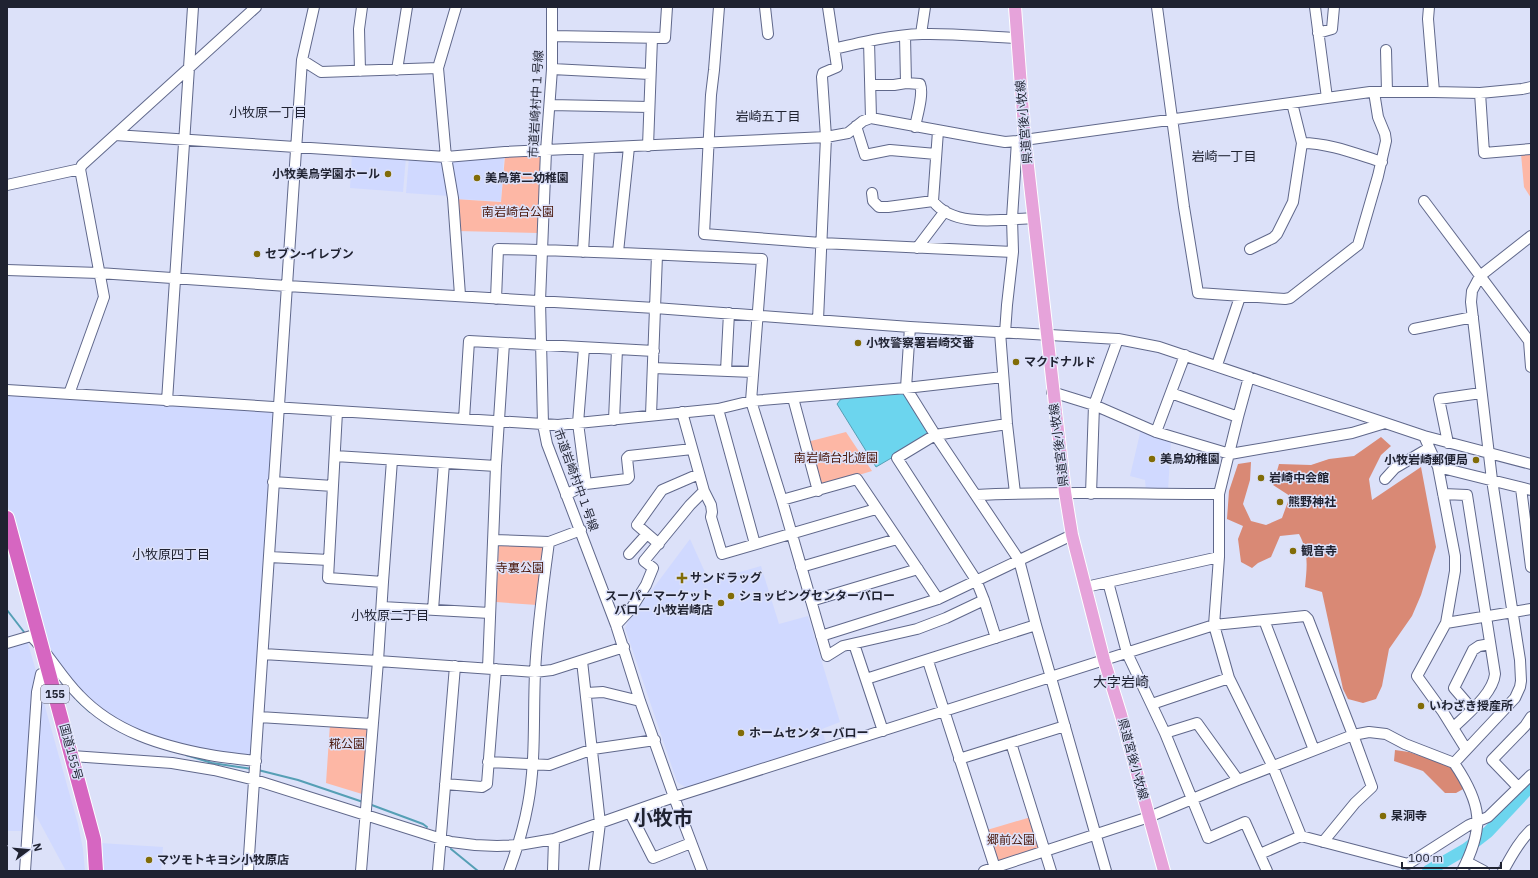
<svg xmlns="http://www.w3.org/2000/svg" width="1538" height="878" viewBox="0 0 1538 878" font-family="'IBM Plex Sans','Noto Sans JP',sans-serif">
	<rect width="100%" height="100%" fill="#dce1f9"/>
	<path fill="#d0d9ff" d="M 352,153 L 406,157 L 403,192 L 350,188 Z
		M 504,156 L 501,201 L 454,199 L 450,162 L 452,159 Z
		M 409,157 L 444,159 L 449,196 L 406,193 Z
		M 7,392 L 274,410 L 252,756 L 249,757 L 181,745 L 131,729 L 110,716 L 90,700 L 73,683 L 49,652 L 7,503 Z
		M 1141,429 L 1171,441 L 1168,491 L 1146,491 L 1145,480 L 1130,476 Z
		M 690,539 L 709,581 L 761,566 L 779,624 L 808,616 L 840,722 L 822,729 L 826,744 L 687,788 L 677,782 L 625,628 L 628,622 Z
		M 27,640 L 38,678 L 26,831 L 7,831 L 7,645 Z
		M 42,696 L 78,824 L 83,849 L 85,871 L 66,871 L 33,810 Z
		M 100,843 L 163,847 L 161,871 L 101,871 Z"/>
	<path fill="#fdb7a5" d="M 1531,152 L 1531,198 L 1524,187 L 1521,154 Z
		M 539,154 L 541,156 L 538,233 L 457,231 L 454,199 L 501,202 L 505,156 Z
		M 846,432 L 872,471 L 819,487 L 807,442 Z
		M 499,544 L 546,546 L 537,605 L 496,602 Z
		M 330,724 L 367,728 L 362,794 L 326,783 Z
		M 1031,817 L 1039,850 L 998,863 L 987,830 Z"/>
	<path fill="#d98975" d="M 1381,437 L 1391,446 L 1381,455 L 1369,479 L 1372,500 L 1421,467 L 1436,547 L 1421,595 L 1412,616 L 1389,649 L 1382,686 L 1376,699 L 1363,703 L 1348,699 L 1343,689 L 1322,592 L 1305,587 C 1307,566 1309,553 1299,534 L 1280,536 L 1271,557 L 1258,563 L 1252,568 L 1241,562 L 1238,539 L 1243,526 L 1227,519 L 1229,491 L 1238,464 L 1251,462 L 1250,480 L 1243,504 L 1251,521 L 1266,525 L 1282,518 L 1290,496 L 1273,485 L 1279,464 L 1311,465 L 1329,459 L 1354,456 Z
		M 1395,750 L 1409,752 L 1452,767 L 1465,788 L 1456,793 L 1445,793 L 1423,771 L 1394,761 Z"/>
	<path fill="#6cd5ee" stroke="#559fb5" d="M 906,388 L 934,433 L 876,467 L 837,404 L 841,399 Z"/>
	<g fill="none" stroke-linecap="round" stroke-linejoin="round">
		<path stroke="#559fb5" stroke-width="2" d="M 7,610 L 24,632
			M 77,700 L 90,712
			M 101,720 L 121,732
			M 186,755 L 212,763 L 252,769
			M 258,770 L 298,780 L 363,802
			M 369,804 L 423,824 L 427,827
			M 451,849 L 478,871
			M 1402,871 L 1403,870"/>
		<path stroke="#6cd5ee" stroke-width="12" d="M 1428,871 L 1466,849 L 1488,832 L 1531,786"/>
		<g stroke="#60688b" stroke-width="12">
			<path id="minor" d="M 456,7 L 438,68 L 446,157 L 453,198 L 460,295
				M 552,7 L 552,69 L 546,151 L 540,301 L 543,424 L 547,444 L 616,625 L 640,701 L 674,797 L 702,871
				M 719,7 L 714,70 L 711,95 L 704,234 L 821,243 L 1013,252
				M 765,7 L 768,34
				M 1157,7 L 1184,207 L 1198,293 L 1285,299 L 1290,298 L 1358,245 L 1378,176 L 1386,141 L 1385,134 L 1378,117 L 1374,92
				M 1315,7 L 1327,98
				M 1429,7 L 1428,19 L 1434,92
				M 1318,33 L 1332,29 L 1334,7
				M 921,34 L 925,7
				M 552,36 L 665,38 L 667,7
				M 905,36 L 906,83
				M 869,41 L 871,118
				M 834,49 C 863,42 892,35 922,34 C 954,33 986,37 1018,38
				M 1386,50 L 1387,92
				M 302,60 L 321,72 L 438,68
				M 552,69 L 650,74
				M 397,70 L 407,7
				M 360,71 L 359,29 L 362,7
				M 871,85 L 894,85 L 906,83 L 920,84 C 924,94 917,116 915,127
				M 1480,93 L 1484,153 L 1531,149
				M 550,105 L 649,107
				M 856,126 L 865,155 L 890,150 L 936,154
				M 938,131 L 933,201 C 954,229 1004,219 1034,218
				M 115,135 L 446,157 L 505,152 L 826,137 L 848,133 L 863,121 L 871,118 L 981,138 L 1005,142 L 1017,141 L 1370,92 L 1434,92 L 1480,93 L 1522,89 L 1531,87
				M 1302,143 C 1329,143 1356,154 1382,162
				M 648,146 L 652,38
				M 7,185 L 80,169 L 82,165 L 256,7
				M 872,193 L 873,201 L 879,207 L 888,207 L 933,201
				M 1424,201 L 1529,341 L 1531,367
				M 917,248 L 945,211
				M 1250,249 L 1273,238 L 1277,234 L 1293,202 L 1302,143 L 1292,103
				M 583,252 L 589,149
				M 618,252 L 629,147
				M 7,270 L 99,273 L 287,286 L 655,308 L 910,327 L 1118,339 L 1159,347 L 1424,436 L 1531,464
				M 496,299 L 498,249 C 586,250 674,256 762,259 L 751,401 L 782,500 L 827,656 L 843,646 L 917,629 L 946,618 L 984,600
				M 818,320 L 826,137 L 822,77 L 823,73 L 837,67 L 828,7
				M 910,327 L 906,388 L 934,433 L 1019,560 L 1036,625 L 1106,871
				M 1414,329 L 1473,317
				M 1000,332 L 1007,424 L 1015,493
				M 1005,333 L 1007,305 L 1013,252 L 1012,218 L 1017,141
				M 584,348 L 578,423 L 586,484
				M 1217,365 L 1240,297
				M 653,368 L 753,372
				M 726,371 L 729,313
				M 7,390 L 558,425 L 718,409 L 751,401 L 906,388 L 1003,377
				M 1052,392 L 1094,405 L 1156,432 L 1230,454 L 1352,433 L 1385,423
				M 1171,393 L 1238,417
				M 69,394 L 104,297 L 80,169
				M 793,398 L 818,491
				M 167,401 L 193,7
				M 718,409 L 755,544
				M 337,412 L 328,578 L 383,582
				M 682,412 L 704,491 L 711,505 L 712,512 L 711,517 L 722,554 L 876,509
				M 651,415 L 657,255
				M 464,419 L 469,341 L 654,351
				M 614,420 L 617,349
				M 1156,432 L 1185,355
				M 1424,436 L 1438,467 L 1455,556 L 1455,571 L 1446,623 L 1417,676 L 1443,712 L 1466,749
				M 1448,443 L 1439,399 L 1481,393
				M 335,456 L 496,466
				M 1438,467 L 1531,490
				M 1385,479 L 1395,468 L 1429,448
				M 273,482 L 333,486
				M 1521,488 L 1531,567
				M 1091,494 L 1094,405 L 1118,339
				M 1443,494 L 1467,495 L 1495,674 C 1493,694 1467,714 1453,728
				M 566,495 L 586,484 L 627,479 L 629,477 L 627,458 L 629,456 L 692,449
				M 976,495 C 1057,491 1138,494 1219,494
				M 782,500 L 857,479 L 938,599
				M 493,540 L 549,542 L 581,530
				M 659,544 L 637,525 L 662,490 L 699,474
				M 629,554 L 647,534
				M 269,557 L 329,560
				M 801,567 L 897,539
				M 1108,582 L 1127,653 L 1165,733 L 1208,838 L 1245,822 L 1267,871
				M 1086,587 L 1219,557
				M 811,601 L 918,569
				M 382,607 L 490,613
				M 433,610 L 444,463
				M 1264,620 L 1305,616 L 1308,619 L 1353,735 L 1372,787 L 1355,803 L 1323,842
				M 1446,623 L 1531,609
				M 616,625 L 631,609 L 646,585 L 653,568 L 644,561 L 690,505 L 704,491
				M 821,636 L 938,599 L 1072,535
				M 996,638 L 984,600 L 976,580 L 897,458 L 935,435 L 1007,424
				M 7,643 L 31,636 C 49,654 61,677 79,695 C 114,732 162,746 210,755 C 225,758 241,759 256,761
				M 854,644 L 883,731
				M 263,654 L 378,661 L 535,672 L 552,670 L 624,647
				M 582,661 L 600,823 L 594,871
				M 928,661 L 996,871
				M 488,668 L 496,466 L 504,343
				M 1229,678 L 1273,767 L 1301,836
				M 866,679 L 1036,625
				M 587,693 L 603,692 L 640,701
				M 1152,704 L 1229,678 L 1214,625 L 1219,557 L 1219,494 L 1238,417 L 1249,377
				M 1472,709 L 1454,688 L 1473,650 L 1479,646 L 1490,644
				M 259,717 L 372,724
				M 1165,733 L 1197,723 L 1238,780
				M 1011,743 L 1051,871
				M 72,756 L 172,763 L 214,770 L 255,780 L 451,842 L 475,845 L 497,846 L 519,845 L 554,839 L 674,797 L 1214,625 L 1264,620 L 1314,750
				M 959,759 L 1065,726
				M 488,762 L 549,765 L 593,749 L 655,740
				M 445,784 L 482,787 L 487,784 L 496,669
				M 1518,787 L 1492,760 L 1525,726 L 1531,717
				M 630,813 L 653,858 L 691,843
				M 1260,854 L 1301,836 L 1408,864 L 1469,825 L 1488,817 L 1531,775
				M 1467,862 L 1484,871
				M 25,871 L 37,692 L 41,674
				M 248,871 L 302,60 L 314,7
				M 361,871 L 378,661 L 383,582 L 392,460
				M 438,871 L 455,666
				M 509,871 C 517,849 524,827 528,804 C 536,761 533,716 535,673 C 537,629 543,586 549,542
				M 553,871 L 554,839
				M 984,871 L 1149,817 L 1238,780 L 1353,735 L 1369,732 L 1386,734 L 1405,744 L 1454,763
				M 1462,871 C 1485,827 1482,804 1454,763 L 1515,698 L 1520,687 L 1521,681 L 1520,660 L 1492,480 L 1471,302 L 1472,291 L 1480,276 L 1531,236
				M 1503,871 C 1511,857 1519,841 1531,830"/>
		</g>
		<g stroke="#fff" stroke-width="14">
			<path id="major" d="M 1015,7 L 1025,140 L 1065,492 L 1072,535 L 1104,660 L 1121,715 L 1164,871"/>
		</g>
		<g stroke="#fff" stroke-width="16">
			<path id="highway" d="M 7,518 L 94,840 L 96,871"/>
		</g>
		<use href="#minor" stroke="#fff" stroke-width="10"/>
		<use href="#major" stroke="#e6a3da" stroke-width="12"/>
		<use href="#highway" stroke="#d666c1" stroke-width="14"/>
	</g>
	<g fill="#816c08" stroke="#dce1f9" stroke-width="1.5">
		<circle cx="388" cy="174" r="4"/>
		<circle cx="477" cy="178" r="4"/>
		<circle cx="257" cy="254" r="4"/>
		<circle cx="858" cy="343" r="4"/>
		<circle cx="1016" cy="362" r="4"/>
		<circle cx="1152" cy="459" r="4"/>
		<circle cx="1476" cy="460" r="4"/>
		<circle cx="1261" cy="478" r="4"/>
		<circle cx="1280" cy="502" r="4"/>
		<circle cx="1293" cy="551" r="4"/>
		<path d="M680 572h4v4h4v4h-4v4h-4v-4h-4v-4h4z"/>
		<circle cx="731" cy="596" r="4"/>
		<circle cx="721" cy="603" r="4"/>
		<circle cx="1421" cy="706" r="4"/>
		<circle cx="741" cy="733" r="4"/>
		<circle cx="1383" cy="816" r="4"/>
		<circle cx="149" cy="860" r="4"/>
	</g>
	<g text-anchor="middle" stroke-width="3" stroke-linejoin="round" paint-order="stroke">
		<rect fill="#dce1f9" stroke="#585b6d" stroke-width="1" x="41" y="685" width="28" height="18" rx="3"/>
		<g font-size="11" font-weight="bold" fill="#1f2231">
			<text x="55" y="698">155</text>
		</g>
		<g font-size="12" fill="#1f2231" stroke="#dce1f9">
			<text transform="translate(536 104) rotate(-87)" y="4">市道岩崎村中１号線</text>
			<text transform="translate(1024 122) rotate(-95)" y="4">県道宮後小牧線</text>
			<text transform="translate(1059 445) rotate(-97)" y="4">県道宮後小牧線</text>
			<text transform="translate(576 480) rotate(70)" y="4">市道岩崎村中１号線</text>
			<text transform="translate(71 752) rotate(75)" y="4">国道155号</text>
			<text transform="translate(1133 759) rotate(75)" y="4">県道宮後小牧線</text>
		</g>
		<g font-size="12" font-weight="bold" fill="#1f2231" stroke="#dce1f9" text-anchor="start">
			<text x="380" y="178" text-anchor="end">小牧美鳥学園ホール</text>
			<text x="485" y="182">美鳥第二幼稚園</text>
			<text x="265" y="258">セブン-イレブン</text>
			<text x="866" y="347">小牧警察署岩崎交番</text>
			<text x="1024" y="366">マクドナルド</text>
			<text x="1160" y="463">美鳥幼稚園</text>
			<text x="1468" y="464" text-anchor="end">小牧岩崎郵便局</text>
			<text x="1269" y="482">岩崎中会館</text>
			<text x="1288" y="506">熊野神社</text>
			<text x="1301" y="555">観音寺</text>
			<text x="690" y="582">サンドラッグ</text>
			<text x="713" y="600" text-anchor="end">スーパーマーケット<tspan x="713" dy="14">バロー 小牧岩崎店</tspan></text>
			<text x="739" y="600">ショッピングセンターバロー</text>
			<text x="1429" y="710">いわざき授産所</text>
			<text x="749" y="737">ホームセンターバロー</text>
			<text x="1391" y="820">杲洞寺</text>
			<text x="157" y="864">マツモトキヨシ小牧原店</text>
		</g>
		<g font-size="12" fill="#49160a" stroke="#dce1f9">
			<text x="518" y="216">南岩崎台公園</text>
			<text x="836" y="462">南岩崎台北遊園</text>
			<text x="520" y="572">寺裏公園</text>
			<text x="347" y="748">糀公園</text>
			<text x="1011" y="844">郷前公園</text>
		</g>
		<g font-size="13" fill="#1f2231" stroke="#dce1f9">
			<text x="268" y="117">小牧原一丁目</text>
			<text x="768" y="121">岩崎五丁目</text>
			<text x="1224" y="161">岩崎一丁目</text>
			<text x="171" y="559">小牧原四丁目</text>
			<text x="390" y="620">小牧原二丁目</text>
		</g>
		<g font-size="14" fill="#1f2231" stroke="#dce1f9">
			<text x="1121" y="687">大字岩崎</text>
		</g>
		<g font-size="20" font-weight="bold" fill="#1f2231" stroke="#dce1f9">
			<text x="663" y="825">小牧市</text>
		</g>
	</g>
	<rect width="1538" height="878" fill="none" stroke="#1f2231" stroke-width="16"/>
	<g transform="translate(28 850) rotate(74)" stroke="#dce1f9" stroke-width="3" paint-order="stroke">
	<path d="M0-3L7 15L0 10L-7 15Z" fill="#1f2231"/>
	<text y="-6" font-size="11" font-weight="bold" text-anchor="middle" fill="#1f2231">N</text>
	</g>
	<path d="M1402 862v6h99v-6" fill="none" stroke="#1f2231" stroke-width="2"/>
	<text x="1408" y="862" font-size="12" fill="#1f2231" stroke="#dce1f9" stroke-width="3" paint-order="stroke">100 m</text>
</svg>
